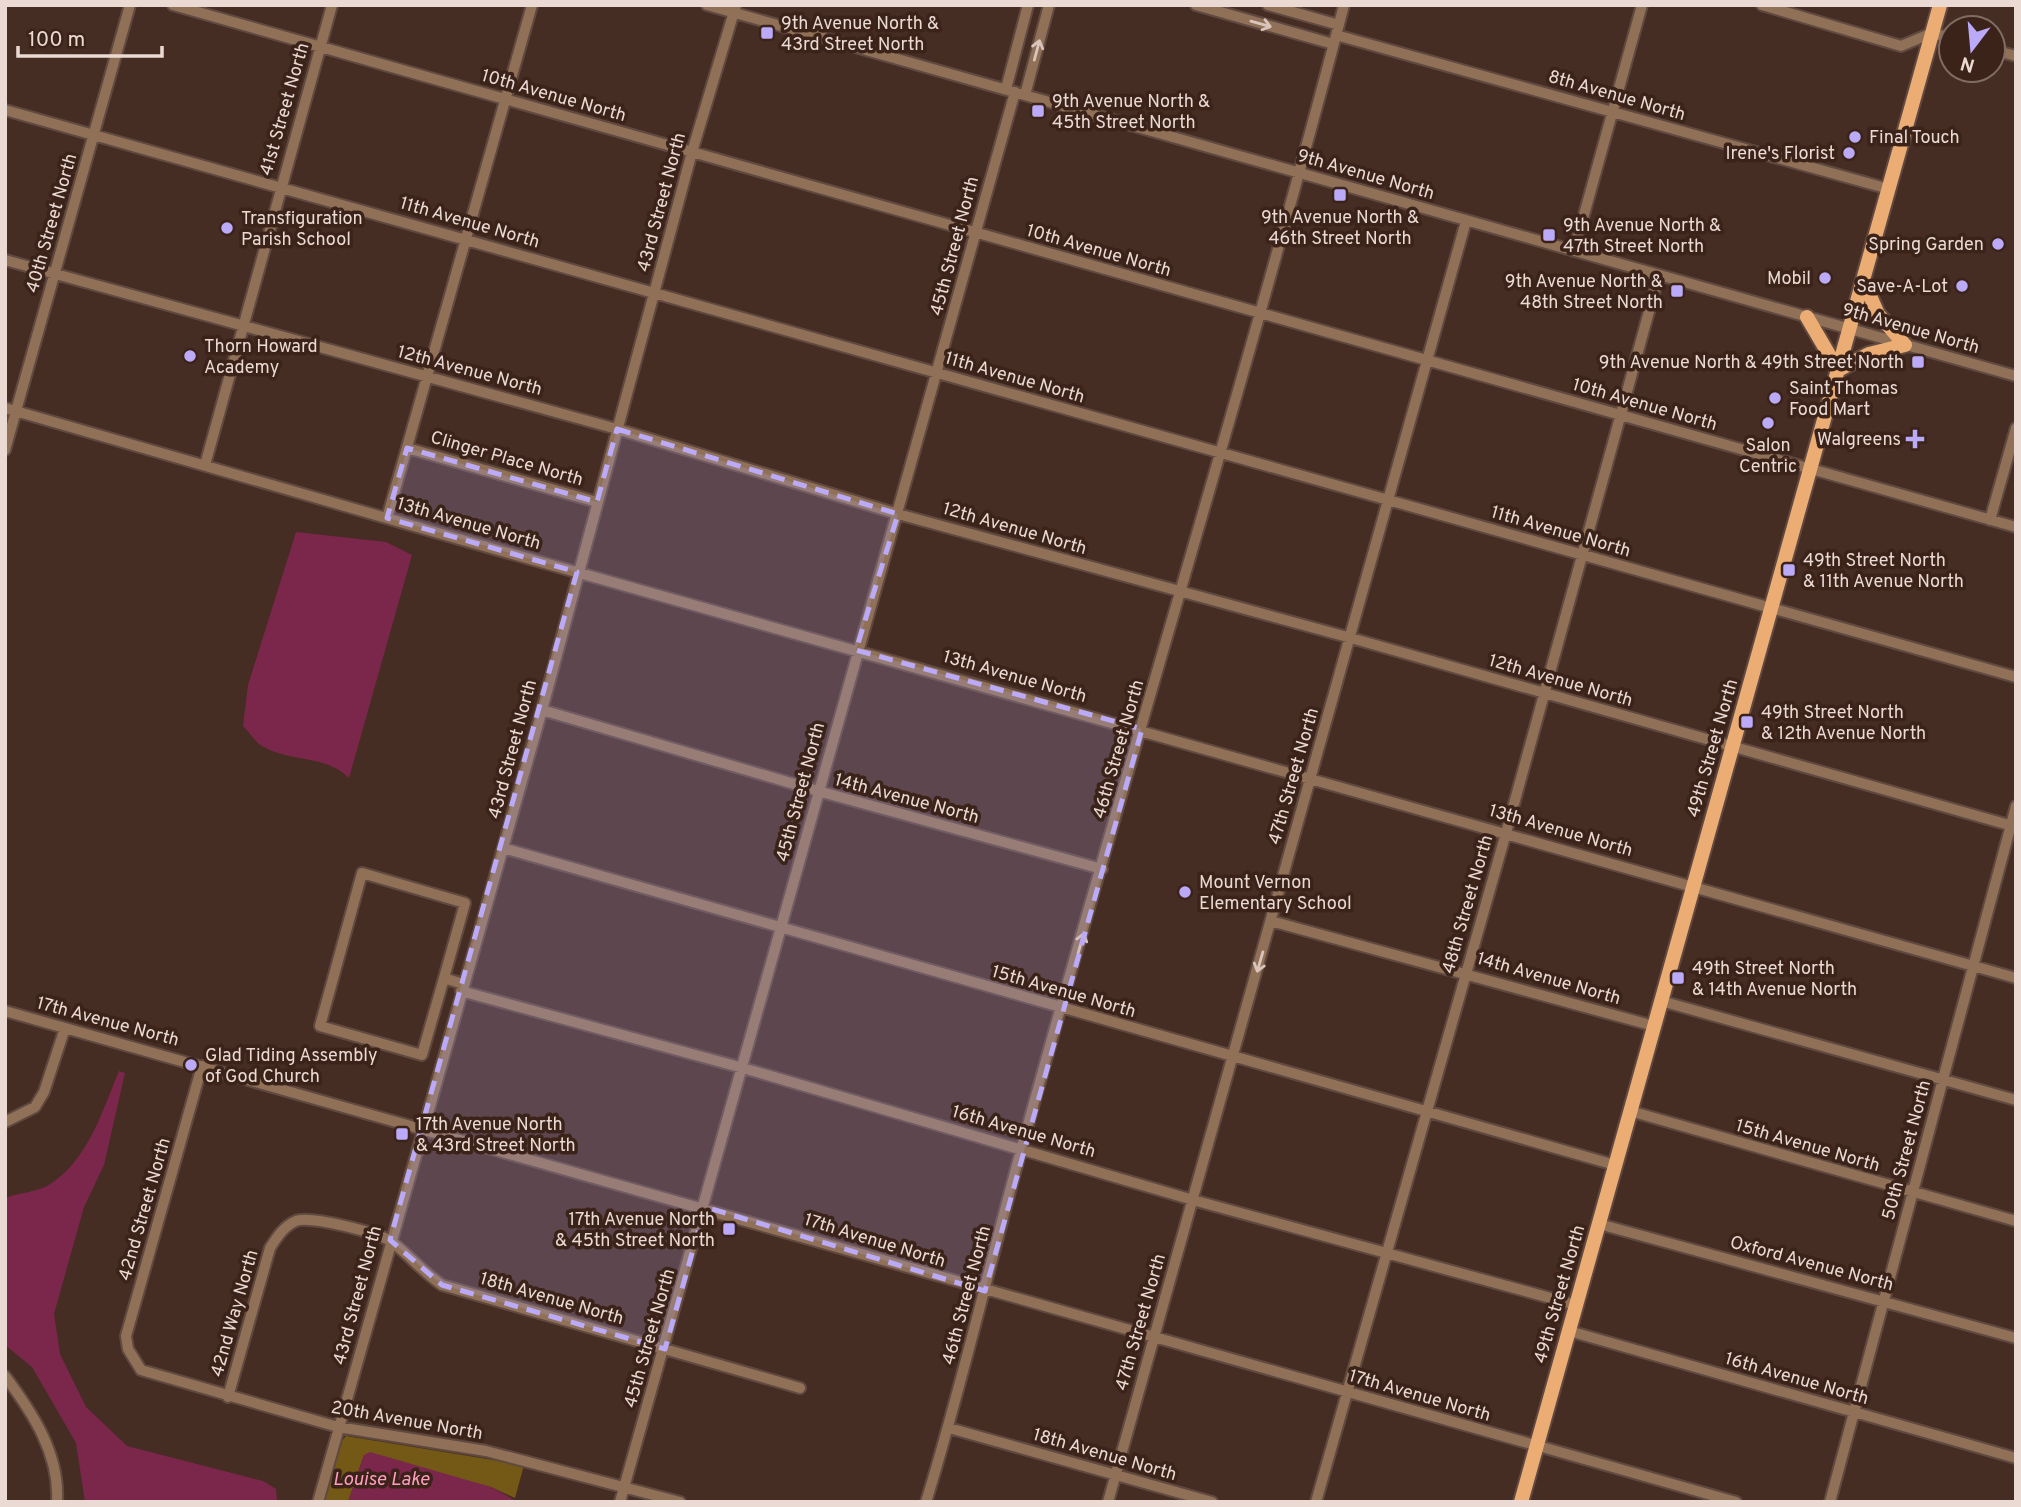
<svg xmlns="http://www.w3.org/2000/svg" width="2021" height="1507" viewBox="0 0 2021 1507" font-family="Overpass,sans-serif">
	<rect width="100%" height="100%" fill="#462d24"/>
	<path fill="#745816" d="M 346,1436 L 524,1465 L 515,1498 L 491,1487 L 364,1455 L 348,1502 L 324,1502 L 341,1442 Z"/>
	<path fill="#7b264b" d="M 296,532 L 386,542 L 412,555 L 349,778 C 325,754 291,763 262,746 C 255,742 249,732 243,726 L 248,685 Z
		M 119,1071 L 125,1073 L 104,1165 L 84,1207 L 54,1314 L 60,1354 L 86,1407 L 127,1446 L 263,1481 L 276,1489 L 277,1502 L 85,1502 L 76,1443 L 32,1367 L 5,1345 L 5,1198 C 18,1193 36,1192 47,1186 C 88,1162 102,1111 119,1071 Z
		M 370,1452 L 491,1487 L 518,1502 L 348,1502 L 364,1455 Z"/>
	<g fill="none" stroke-linecap="round" stroke-linejoin="round">
		<g stroke="#604940" stroke-width="14">
			<path id="minor" d="M 173,5 L 2016,527
				M 707,5 L 2016,376
				M 1196,5 L 1333,44
				M 1268,5 L 1339,25
				M 1762,5 L 1901,46 L 1932,33 L 1951,38
				M 1336,35 L 1889,189
				M 1993,50 L 2016,56
				M 1006,89 L 1028,5
				M 1025,95 L 1049,5
				M 5,110 L 2016,677
				M 1574,251 L 1642,5
				M 5,260 L 617,429 L 898,514 L 1351,638 L 2016,827
				M 5,408 L 459,539 L 2016,978
				M 407,448 L 597,502
				M 5,450 L 130,5
				M 205,465 L 332,5
				M 387,518 L 532,5
				M 1990,520 L 2016,428
				M 542,710 L 818,791 L 1102,869
				M 503,848 L 1615,1165
				M 1271,921 L 1654,1026
				M 444,978 L 465,903 L 362,873 L 320,1026 L 422,1055 L 444,978 L 463,984
				M 461,991 L 743,1068 L 1193,1200 L 1576,1305
				M 1661,1001 L 2016,1100
				M 5,1011 L 1736,1502
				M 202,1066 L 126,1336 L 128,1349 L 141,1370 L 338,1427 L 486,1451 L 680,1502
				M 1630,1111 L 2016,1221
				M 5,1122 L 35,1107 L 44,1092 L 65,1028
				M 1599,1224 L 2016,1338
				M 1569,1331 L 2016,1458
				M 5,1376 C 32,1412 60,1454 57,1502
				M 228,1397 L 270,1248 C 277,1237 284,1226 296,1221 C 309,1215 380,1233 392,1242 C 410,1256 423,1272 442,1285 L 800,1388
				M 949,1428 L 1212,1502
				M 318,1502 L 542,710 L 692,152 L 736,5
				M 620,1502 L 1015,92
				M 926,1502 C 962,1385 989,1266 1022,1147 C 1126,766 1244,388 1344,5
				M 1108,1502 L 1466,221
				M 1316,1502 L 1506,833 L 1659,275
				M 1830,1502 L 2016,806"/>
		</g>
		<g stroke="#604940" stroke-width="18">
			<path id="major" d="M 1863,280 L 1878,314 L 1905,345
				M 1807,317 L 1838,370
				M 1838,370 L 1869,354 L 1905,345
				M 1521,1502 L 1940,5"/>
		</g>
		<use href="#minor" stroke="#907157" stroke-width="10"/>
		<use href="#major" stroke="#ecad74" stroke-width="14"/>
	</g>
	<defs><path id="oneway-shaft" d="M-6 0H5M1.5-3L5.5 0L1.5 3" fill="none" stroke-width="1.6" stroke-linecap="round" stroke-linejoin="round" transform="scale(1.75)"/></defs>
	<g stroke="#d9c5bb">
		<use href="#oneway-shaft" transform="translate(1261 24) rotate(16)"/>
		<use href="#oneway-shaft" transform="translate(1037 50) rotate(-75)"/>
		<use href="#oneway-shaft" transform="translate(1081 943) rotate(-74)"/>
		<use href="#oneway-shaft" transform="translate(1260 962) rotate(106)"/>
	</g>
	<path fill="#baaaf7" fill-opacity="0.2" stroke="#baaaf7" stroke-width="5" stroke-dasharray="14 9" stroke-linejoin="round" d="M 617,429 L 898,514 L 856,650 L 1142,729 L 985,1291 L 705,1207 L 665,1349 L 442,1285 L 390,1240 L 577,572 L 387,518 L 407,448 L 597,502 Z"/>
	<g fill="#baaaf7" stroke="#3b231a" stroke-width="2.5">
		<rect x="760" y="26" width="14" height="14" rx="3.5"/>
		<rect x="1031" y="104" width="14" height="14" rx="3.5"/>
		<circle cx="1855" cy="137" r="7"/>
		<circle cx="1849" cy="153" r="7"/>
		<rect x="1333" y="188" width="14" height="14" rx="3.5"/>
		<circle cx="227" cy="228" r="7"/>
		<rect x="1542" y="228" width="14" height="14" rx="3.5"/>
		<circle cx="1998" cy="244" r="7"/>
		<circle cx="1825" cy="278" r="7"/>
		<circle cx="1962" cy="286" r="7"/>
		<rect x="1670" y="284" width="14" height="14" rx="3.5"/>
		<circle cx="190" cy="356" r="7"/>
		<rect x="1911" y="355" width="14" height="14" rx="3.5"/>
		<circle cx="1775" cy="398" r="7"/>
		<circle cx="1768" cy="423" r="7"/>
		<path d="M1911.5 428.5h7v7h7v7h-7v7h-7v-7h-7v-7h7z"/>
		<rect x="1782" y="563" width="14" height="14" rx="3.5"/>
		<rect x="1740" y="715" width="14" height="14" rx="3.5"/>
		<circle cx="1185" cy="892" r="7"/>
		<rect x="1671" y="971" width="14" height="14" rx="3.5"/>
		<circle cx="191" cy="1065" r="7"/>
		<rect x="395" y="1127" width="14" height="14" rx="3.5"/>
		<rect x="722" y="1222" width="14" height="14" rx="3.5"/>
	</g>
	<g text-anchor="middle" stroke-width="7" stroke-linejoin="round" paint-order="stroke">
		<g font-size="18" fill="#ebdad4" stroke="#3b231a" text-anchor="start">
			<text x="781" y="29">9th Avenue North &amp;<tspan x="781" dy="21">43rd Street North</tspan></text>
			<text x="1052" y="107">9th Avenue North &amp;<tspan x="1052" dy="21">45th Street North</tspan></text>
			<text x="1869" y="143">Final Touch</text>
			<text x="1835" y="159" text-anchor="end">Irene's Florist</text>
			<text x="1340" y="223" text-anchor="middle">9th Avenue North &amp;<tspan x="1340" dy="21">46th Street North</tspan></text>
			<text x="241" y="224">Transfiguration<tspan x="241" dy="21">Parish School</tspan></text>
			<text x="1563" y="231">9th Avenue North &amp;<tspan x="1563" dy="21">47th Street North</tspan></text>
			<text x="1984" y="250" text-anchor="end">Spring Garden</text>
			<text x="1811" y="284" text-anchor="end">Mobil</text>
			<text x="1663" y="287" text-anchor="end">9th Avenue North &amp;<tspan x="1663" dy="21">48th Street North</tspan></text>
			<text x="1948" y="292" text-anchor="end">Save-A-Lot</text>
			<text x="204" y="352">Thorn Howard<tspan x="204" dy="21">Academy</tspan></text>
			<text x="1904" y="368" text-anchor="end">9th Avenue North &amp; 49th Street North</text>
			<text x="1789" y="394">Saint Thomas<tspan x="1789" dy="21">Food Mart</tspan></text>
			<text x="1901" y="445" text-anchor="end">Walgreens</text>
			<text x="1768" y="451" text-anchor="middle">Salon<tspan x="1768" dy="21">Centric</tspan></text>
			<text x="1803" y="566">49th Street North<tspan x="1803" dy="21">&amp; 11th Avenue North</tspan></text>
			<text x="1761" y="718">49th Street North<tspan x="1761" dy="21">&amp; 12th Avenue North</tspan></text>
			<text x="1199" y="888">Mount Vernon<tspan x="1199" dy="21">Elementary School</tspan></text>
			<text x="1692" y="974">49th Street North<tspan x="1692" dy="21">&amp; 14th Avenue North</tspan></text>
			<text x="205" y="1061">Glad Tiding Assembly<tspan x="205" dy="21">of God Church</tspan></text>
			<text x="416" y="1130">17th Avenue North<tspan x="416" dy="21">&amp; 43rd Street North</tspan></text>
			<text x="715" y="1225" text-anchor="end">17th Avenue North<tspan x="715" dy="21">&amp; 45th Street North</tspan></text>
		</g>
		<g font-size="18" fill="#ebdad4" stroke="#3b231a">
			<text transform="translate(554 95) rotate(16)" y="6">10th Avenue North</text>
			<text transform="translate(1617 95) rotate(16)" y="6">8th Avenue North</text>
			<text transform="translate(284 109) rotate(-74)" y="6">41st Street North</text>
			<text transform="translate(1366 174) rotate(16)" y="6">9th Avenue North</text>
			<text transform="translate(661 202) rotate(-75)" y="6">43rd Street North</text>
			<text transform="translate(470 222) rotate(16)" y="6">11th Avenue North</text>
			<text transform="translate(51 223) rotate(-74)" y="6">40th Street North</text>
			<text transform="translate(954 246) rotate(-75)" y="6">45th Street North</text>
			<text transform="translate(1099 250) rotate(16)" y="6">10th Avenue North</text>
			<text transform="translate(1911 328) rotate(16)" y="6">9th Avenue North</text>
			<text transform="translate(470 370) rotate(15)" y="6">12th Avenue North</text>
			<text transform="translate(1015 377) rotate(16)" y="6">11th Avenue North</text>
			<text transform="translate(1645 404) rotate(16)" y="6">10th Avenue North</text>
			<text transform="translate(507 458) rotate(16)" y="6">Clinger Place North</text>
			<text transform="translate(469 523) rotate(16)" y="6">13th Avenue North</text>
			<text transform="translate(1015 528) rotate(16)" y="6">12th Avenue North</text>
			<text transform="translate(1561 531) rotate(16)" y="6">11th Avenue North</text>
			<text transform="translate(1015 676) rotate(16)" y="6">13th Avenue North</text>
			<text transform="translate(1561 680) rotate(16)" y="6">12th Avenue North</text>
			<text transform="translate(1712 748) rotate(-74)" y="6">49th Street North</text>
			<text transform="translate(512 749) rotate(-75)" y="6">43rd Street North</text>
			<text transform="translate(1118 749) rotate(-74)" y="6">46th Street North</text>
			<text transform="translate(1293 776) rotate(-74)" y="6">47th Street North</text>
			<text transform="translate(800 792) rotate(-75)" y="6">45th Street North</text>
			<text transform="translate(907 798) rotate(15)" y="6">14th Avenue North</text>
			<text transform="translate(1561 830) rotate(16)" y="6">13th Avenue North</text>
			<text transform="translate(1467 904) rotate(-74)" y="6">48th Street North</text>
			<text transform="translate(1549 978) rotate(16)" y="6">14th Avenue North</text>
			<text transform="translate(1064 991) rotate(16)" y="6">15th Avenue North</text>
			<text transform="translate(108 1021) rotate(15)" y="6">17th Avenue North</text>
			<text transform="translate(1024 1131) rotate(16)" y="6">16th Avenue North</text>
			<text transform="translate(1808 1145) rotate(16)" y="6">15th Avenue North</text>
			<text transform="translate(1906 1150) rotate(-75)" y="6">50th Street North</text>
			<text transform="translate(144 1209) rotate(-74)" y="6">42nd Street North</text>
			<text transform="translate(875 1240) rotate(17)" y="6">17th Avenue North</text>
			<text transform="translate(1812 1263) rotate(15)" y="6">Oxford Avenue North</text>
			<text transform="translate(1559 1294) rotate(-74)" y="6">49th Street North</text>
			<text transform="translate(357 1295) rotate(-75)" y="6">43rd Street North</text>
			<text transform="translate(966 1295) rotate(-75)" y="6">46th Street North</text>
			<text transform="translate(552 1298) rotate(16)" y="6">18th Avenue North</text>
			<text transform="translate(234 1313) rotate(-74)" y="6">42nd Way North</text>
			<text transform="translate(1140 1322) rotate(-74)" y="6">47th Street North</text>
			<text transform="translate(649 1338) rotate(-74)" y="6">45th Street North</text>
			<text transform="translate(1797 1378) rotate(16)" y="6">16th Avenue North</text>
			<text transform="translate(1420 1395) rotate(16)" y="6">17th Avenue North</text>
			<text transform="translate(407 1420) rotate(10)" y="6">20th Avenue North</text>
			<text transform="translate(1105 1454) rotate(16)" y="6">18th Avenue North</text>
		</g>
		<g font-size="19" font-style="italic" fill="#fe9dbf" stroke="#3b231a">
			<text x="381" y="1485">Louise Lake</text>
		</g>
	</g>
	<rect width="2021" height="1507" fill="none" stroke="#ebdad4" stroke-width="14"/>
	<g transform="translate(1972 49) rotate(196)"><circle r="33" fill="#3b231a" stroke="#816c64" stroke-width="2"/>
	<path d="M0-5L12 26L0 18L-12 26Z" fill="#baaaf7"/>
	<text y="-10" font-size="19" font-weight="bold" text-anchor="middle" fill="#ebdad4">N</text>
	</g>
	<path d="M18 46v10h144v-10" fill="none" stroke="#ebdad4" stroke-width="3.5"/>
	<text x="28" y="46" font-size="21" fill="#ebdad4" stroke="#3b231a" stroke-width="5" paint-order="stroke">100 m</text>
</svg>
